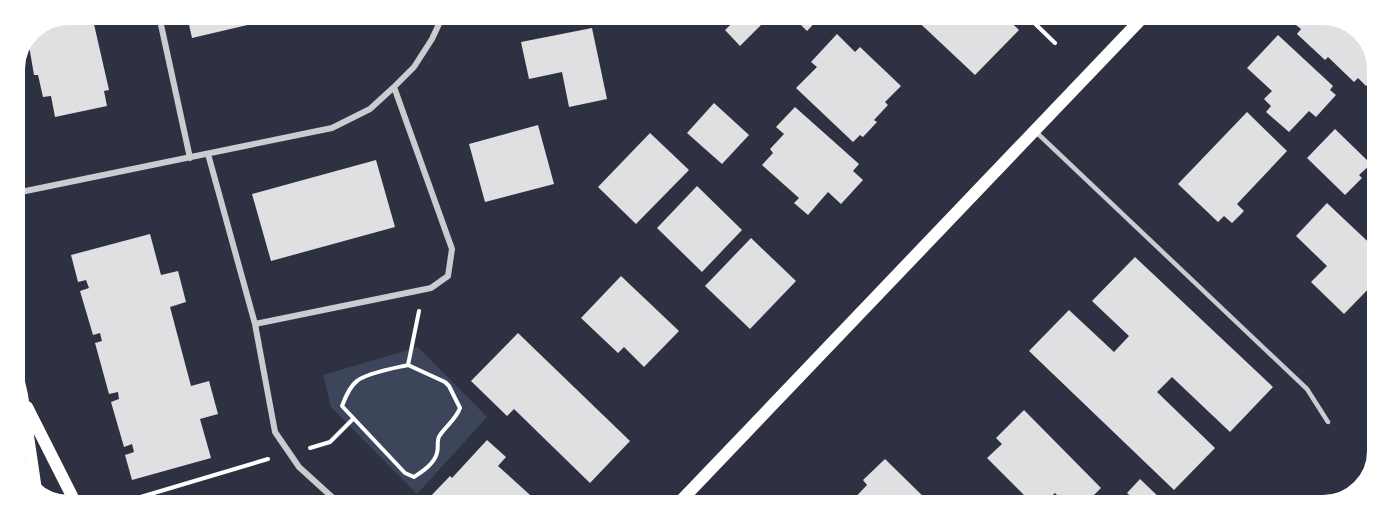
<svg xmlns="http://www.w3.org/2000/svg" width="1392" height="520" viewBox="0 0 1392 520" font-family="'Space Grotesk',sans-serif">
	<rect width="100%" height="100%" fill="#2d3142"/>
	<path fill="#3c4559" d="M 418,347 L 487,417 L 417,494 L 331,407 L 323,375 Z"/>
	<path fill="#e0e0e3" d="M 69,11 L 91,11 L 109,90 L 104,91 L 107,106 L 55,117 L 51,96 L 43,97 L 38,75 L 34,75 L 27,34 L 35,32 L 34,25 Z
		M 186,11 L 303,11 L 303,12 L 192,38 Z
		M 744,12 L 768,12 L 771,15 L 740,46 L 725,30 Z
		M 788,12 L 825,12 L 807,31 Z
		M 909,13 L 1001,13 L 1019,30 L 975,75 Z
		M 1307,14 L 1342,14 L 1364,29 L 1362,31 L 1368,37 L 1370,35 L 1379,58 L 1377,59 L 1381,65 L 1381,70 L 1366,86 L 1358,78 L 1354,82 L 1328,57 L 1325,60 L 1297,34 L 1301,29 L 1296,25 Z
		M 592,28 L 607,99 L 569,107 L 562,72 L 529,79 L 521,42 Z
		M 837,34 L 855,52 L 860,47 L 901,86 L 885,102 L 888,105 L 874,120 L 877,122 L 863,137 L 860,135 L 853,142 L 796,88 L 817,67 L 811,62 Z
		M 1278,35 L 1333,86 L 1330,90 L 1336,95 L 1316,117 L 1309,111 L 1289,132 L 1266,112 L 1271,106 L 1264,99 L 1272,91 L 1247,68 Z
		M 714,103 L 749,135 L 722,164 L 687,133 Z
		M 795,107 L 859,164 L 853,171 L 863,180 L 841,204 L 828,192 L 808,215 L 794,203 L 799,198 L 762,165 L 773,153 L 770,149 L 784,134 L 776,127 Z
		M 1247,112 L 1287,151 L 1237,204 L 1244,211 L 1232,223 L 1224,216 L 1218,222 L 1178,184 Z
		M 538,125 L 554,184 L 485,202 L 469,144 Z
		M 1335,129 L 1371,164 L 1359,175 L 1362,178 L 1345,195 L 1307,158 Z
		M 650,133 L 689,170 L 636,224 L 598,187 Z
		M 376,160 L 395,227 L 271,261 L 252,194 Z
		M 697,186 L 742,230 L 702,272 L 657,228 Z
		M 1327,203 L 1380,253 L 1380,277 L 1344,314 L 1311,282 L 1327,266 L 1296,236 Z
		M 150,234 L 161,275 L 178,271 L 186,302 L 170,307 L 191,386 L 209,381 L 218,414 L 200,419 L 211,458 L 132,480 L 125,455 L 134,452 L 132,444 L 124,447 L 111,402 L 119,399 L 118,392 L 109,394 L 95,343 L 102,341 L 100,333 L 93,335 L 80,291 L 89,288 L 86,280 L 78,282 L 71,255 Z
		M 751,238 L 796,281 L 750,329 L 705,286 Z
		M 1135,257 L 1273,387 L 1230,432 L 1172,377 L 1157,392 L 1215,448 L 1174,490 L 1029,351 L 1069,310 L 1114,352 L 1129,336 L 1092,301 Z
		M 621,276 L 679,331 L 644,367 L 624,347 L 618,353 L 581,318 Z
		M 1379,332 L 1379,351 L 1369,342 Z
		M 518,333 L 630,441 L 590,483 L 514,409 L 507,416 L 471,381 Z
		M 1024,410 L 1101,488 L 1080,509 L 1071,509 L 1055,493 L 1038,509 L 987,458 L 1002,444 L 996,438 Z
		M 487,440 L 506,457 L 498,466 L 540,504 L 537,508 L 430,507 L 433,503 L 428,499 L 450,476 L 452,478 Z
		M 885,459 L 936,509 L 849,508 L 847,506 L 867,485 L 863,480 Z
		M 1140,479 L 1163,501 L 1155,509 L 1145,509 L 1127,493 Z
		M 229,498 L 238,507 L 220,507 Z
		M 1109,499 L 1120,509 L 1099,509 Z"/>
	<g fill="none" stroke-linecap="round" stroke-linejoin="round">
		<path stroke="#fff" stroke-width="4" d="M 1024,13 L 1055,43
			M 408,365 C 395,368 366,373 357,381 C 350,386 345,398 342,406 L 405,473 L 414,477 C 423,471 434,464 437,453 C 439,446 436,440 440,435 C 447,425 456,419 460,408 L 449,386 L 445,382 L 408,365 L 419,311
			M 310,448 L 330,442 L 353,419
			M 117,504 L 268,459"/>
		<path stroke="#caccd0" stroke-width="4.5" d="M 1035,131 L 1307,389 L 1328,422"/>
		<path stroke="#caccd0" stroke-width="6" d="M 158,11 L 190,158
			M 208,154 L 255,324 L 275,432 L 299,467 L 343,507
			M 11,194 L 332,128 L 370,109 L 394,87 L 414,67 L 432,39 L 445,11
			M 255,324 L 431,288 L 448,276 L 452,249 L 394,87"/>
		<path stroke="#fff" stroke-width="12" d="M 11,347 L 22,395 L 37,497
			M 27,407 L 77,506
			M 674,508 L 1147,13"/>
	</g>
	<path d="M0 0H1392V520H0ZM69 21H1323A48 48 0 0 1 1371 69V451A48 48 0 0 1 1323 499H69A48 48 0 0 1 21 451V69A48 48 0 0 1 69 21Z" fill="#fff" fill-rule="evenodd"/>
	<path fill="none" stroke="#fff" stroke-width="8" d="M69 21H1323A48 48 0 0 1 1371 69V451A48 48 0 0 1 1323 499H69A48 48 0 0 1 21 451V69A48 48 0 0 1 69 21Z"/>
</svg>
